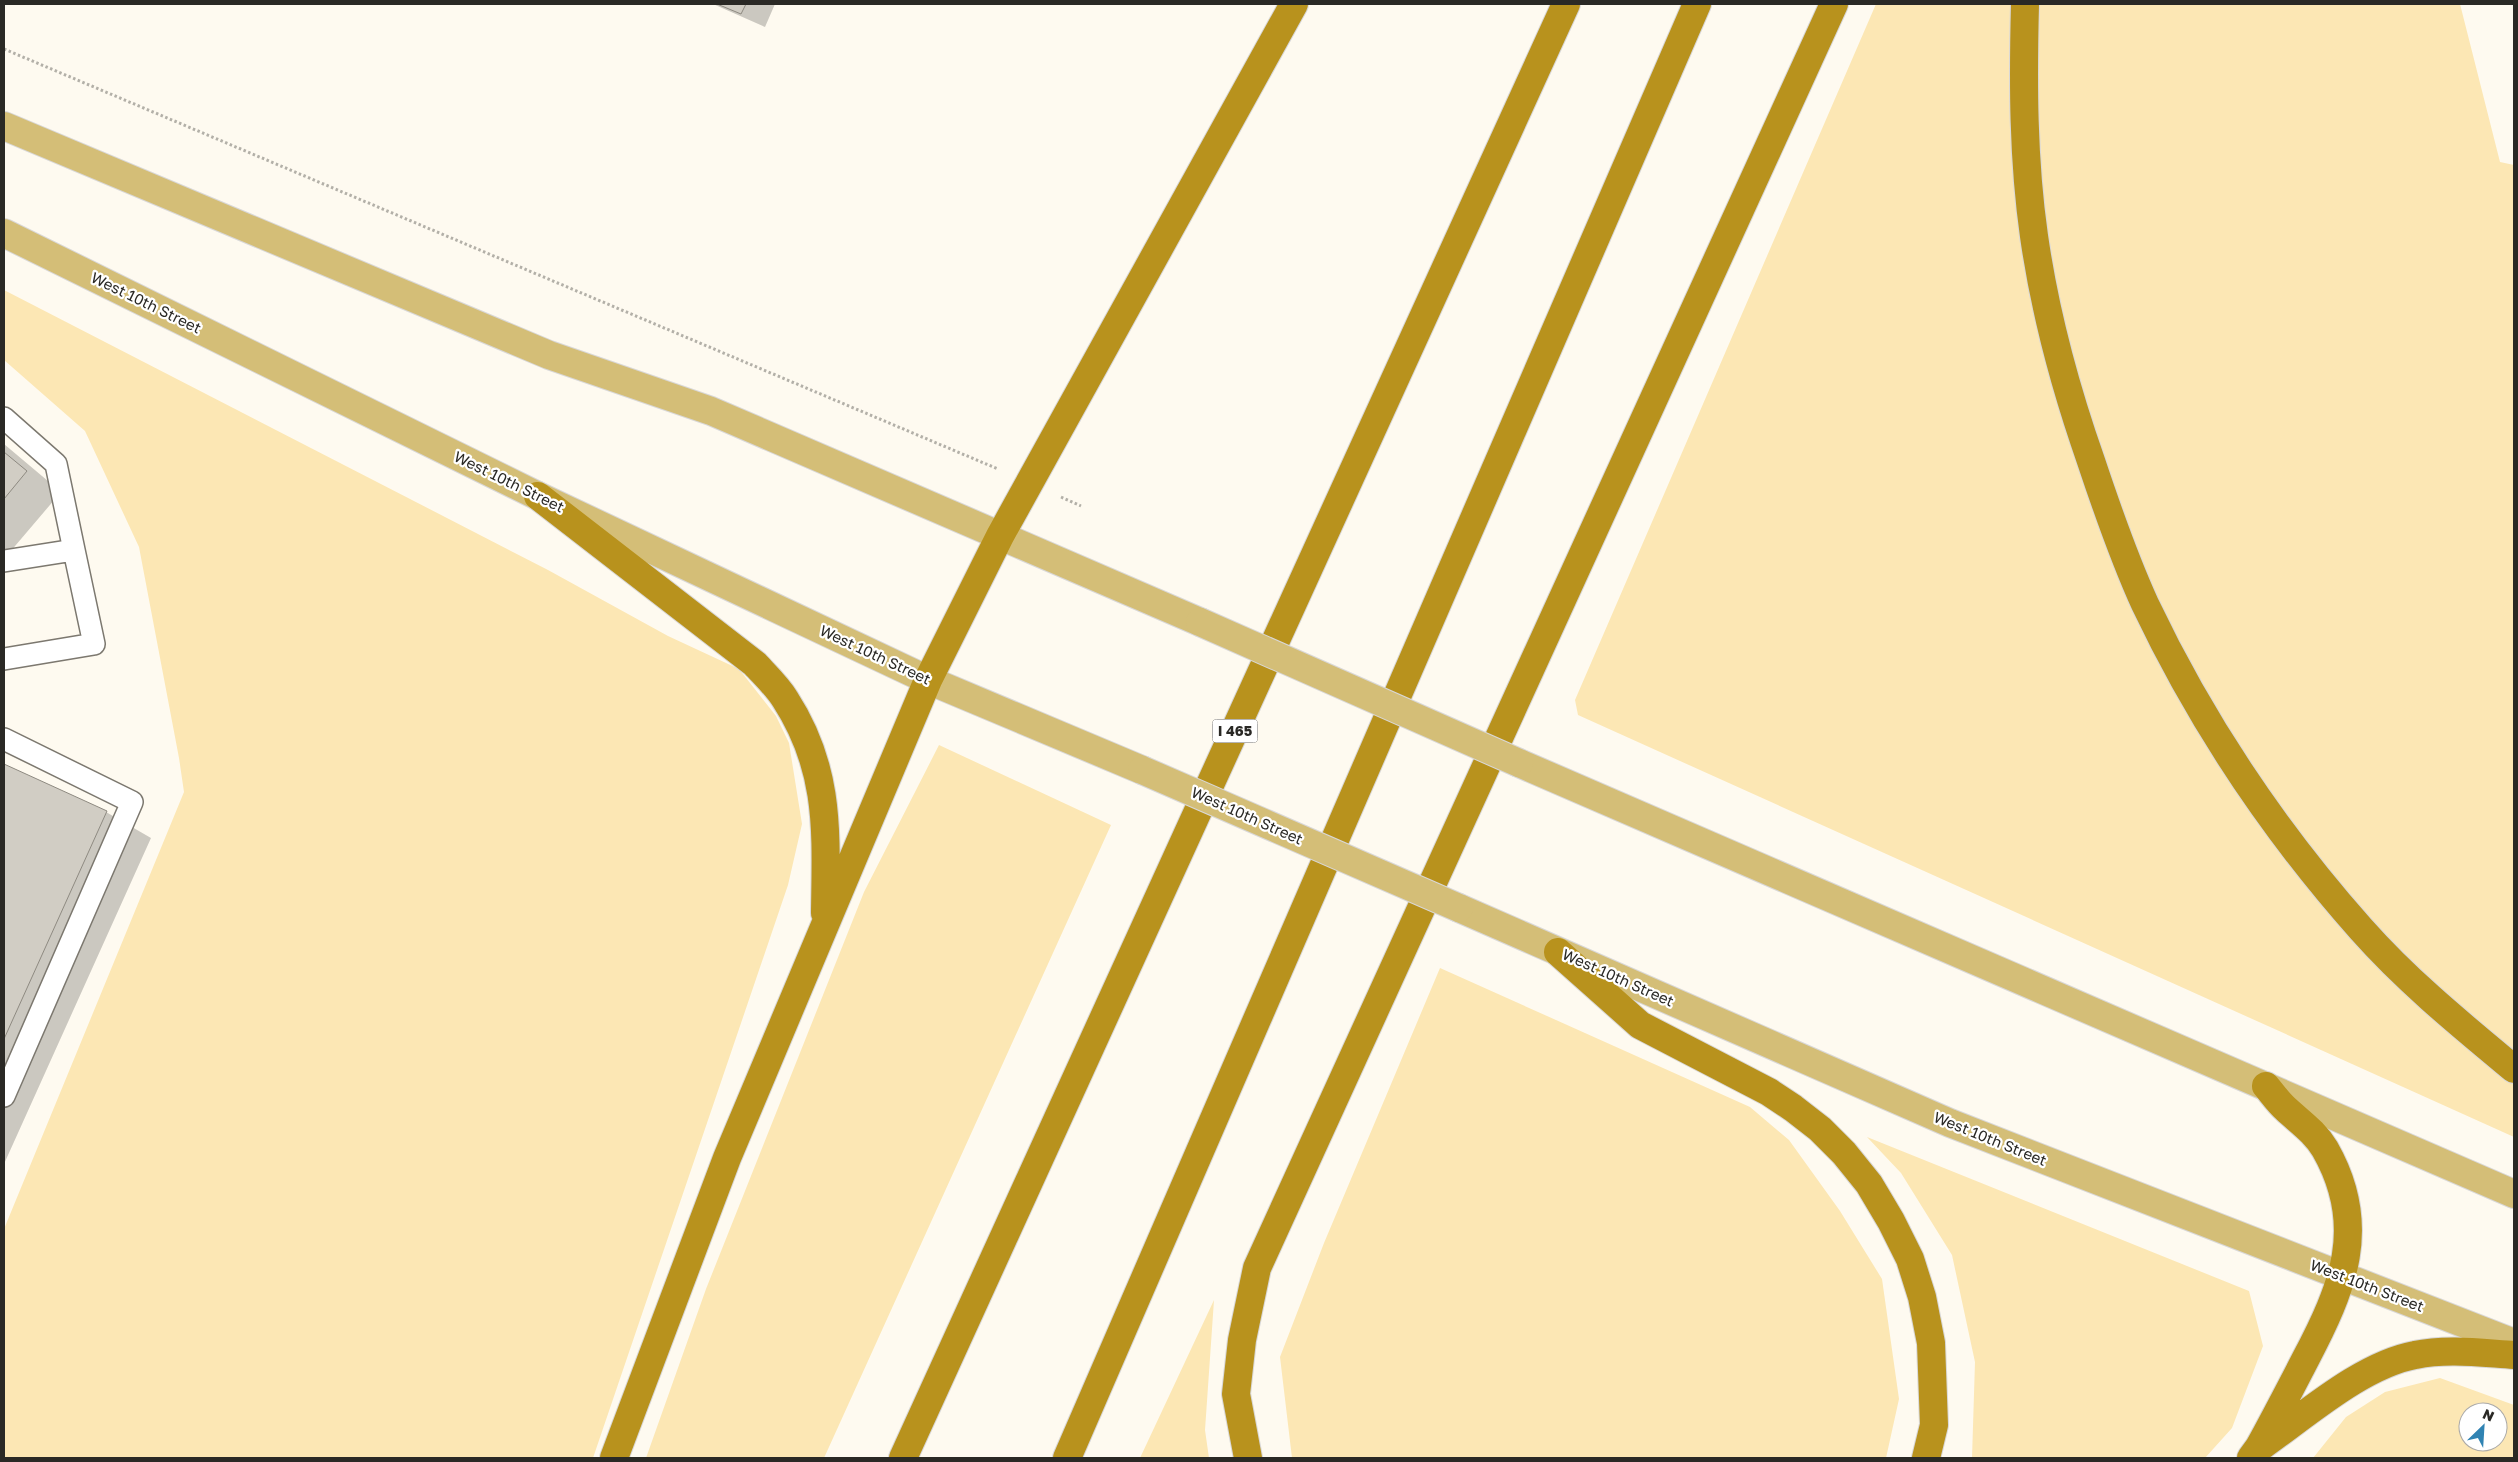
<svg xmlns="http://www.w3.org/2000/svg" width="2518" height="1462" viewBox="0 0 2518 1462" font-family="'Golos Text',sans-serif">
	<rect width="100%" height="100%" fill="#fefaf0"/>
	<path fill="#fce7b4" fill-rule="evenodd" d="M 1876,4 L 2460,4 L 2500,162 L 2514,165 L 2514,1137 L 1578,715 L 1575,700 Z
		M 4,290 L 548,570 L 668,636 L 739,669 L 776,716 L 789,743 L 802,824 L 788,885 L 593,1458 L 4,1458 L 4,1229 L 184,792 L 179,758 L 139,547 L 85,431 L 4,360 Z
		M 939,745 L 1111,825 L 824,1458 L 646,1458 L 706,1289 L 864,892 Z
		M 1440,968 L 1750,1107 L 1789,1140 L 1840,1211 L 1882,1279 L 1899,1399 L 1886,1458 L 1292,1458 L 1280,1357 L 1324,1243 Z
		M 1867,1137 L 2249,1291 L 2263,1346 L 2232,1428 L 2205,1458 L 1972,1458 L 1975,1362 L 1952,1255 L 1901,1173 Z
		M 1214,1300 L 1205,1430 L 1209,1458 L 1140,1458 Z
		M 2440,1378 L 2514,1405 L 2514,1458 L 2313,1458 L 2346,1417 L 2385,1392 ZM 2468,1412 L 2498,1412 L 2498,1442 L 2468,1442 Z"/>
	<path fill="#0003" d="M 713,4 L 775,4 L 765,27 Z
		M 4,444 L 61,492 L 4,559 Z
		M 4,766 L 106,812 L 151,838 L 4,1164 Z"/>
	<path fill="#d1cdc4" stroke="#8e8a81" d="M 717,4 L 746,4 L 741,14 Z
		M 4,452 L 27,471 L 4,499 Z
		M 4,764 L 107,811 L 4,1039 Z"/>
	<g fill="none" stroke-linecap="round" stroke-linejoin="round">
		<g stroke="#7c786f" stroke-width="24">
			<path id="service" d="M 4,418 L 56,464 L 74,550
				M 4,561 L 74,550 L 94,644 L 4,659
				M 4,739 L 132,802 L 4,1096"/>
		</g>
		<g stroke="#d9d8d8" stroke-width="30">
			<path id="primary" d="M 4,126 L 549,355 L 711,411 L 1200,622
				M 4,233 L 538,496 L 928,680 L 1142,770
				M 1519,763 L 2514,1194
				M 1459,908 L 1950,1123 L 2514,1343"/>
		</g>
		<g stroke="#d9d8d8" stroke-width="30">
			<path id="motorway" d="M 2025,4 C 2023,82 2023,159 2034,236 C 2045,313 2065,387 2091,461 C 2107,509 2124,558 2145,604 C 2201,722 2274,831 2361,929 C 2407,981 2461,1025 2514,1069
				M 538,496 L 755,664 C 765,675 777,686 785,699 C 831,770 826,833 825,913
				M 1558,952 L 1640,1025 L 1769,1092 L 1793,1108 L 1820,1129 L 1844,1153 L 1869,1184 L 1891,1221 L 1910,1259 L 1922,1297 L 1931,1343 L 1934,1425 L 1926,1458
				M 2263,1445 C 2307,1414 2362,1365 2415,1355 C 2447,1348 2482,1353 2514,1355
				M 614,1458 L 727,1158 L 928,680 L 1000,536 L 1294,4
				M 903,1458 L 1566,4
				M 1067,1458 L 1697,4
				M 1248,1458 L 1236,1394 L 1242,1340 L 1257,1268 L 1834,4
				M 2251,1458 L 2259,1447 C 2275,1418 2290,1389 2305,1360 C 2343,1288 2369,1226 2325,1149 C 2315,1132 2300,1122 2286,1109 C 2278,1102 2272,1093 2266,1086"/>
		</g>
		<path stroke="#b3b0a8" stroke-width="3" stroke-dasharray="2.5 2.5" stroke-linecap="butt" d="M 4,49 L 998,469
			M 1061,497 L 1081,506"/>
		<use href="#service" stroke="#fff" stroke-width="21"/>
		<use href="#primary" stroke="#d4be77" stroke-width="28"/>
		<use href="#motorway" stroke="#b8921d" stroke-width="28"/>
		<g stroke="#d9d8d8" stroke-width="30" stroke-linecap="butt">
			<path id="primary-bridge" d="M 1200,622 L 1519,763
				M 1142,770 L 1459,908"/>
		</g>
		<use href="#primary-bridge" stroke="#d4be77" stroke-width="28"/>
	</g>
	<g text-anchor="middle" stroke-width="4.5" stroke-linejoin="round" paint-order="stroke">
		<rect fill="#fff" stroke="#6a6966" stroke-width="1" x="1212.5" y="719.5" width="45" height="23" rx="4"/>
		<g font-size="14" font-weight="bold" fill="#2a2925">
			<text x="1235" y="736">I 465</text>
		</g>
		<g font-size="15" fill="#2a2925" stroke="#fff">
			<text transform="translate(146 303) rotate(26)" y="5">West 10th Street</text>
			<text transform="translate(509 482) rotate(26)" y="5">West 10th Street</text>
			<text transform="translate(875 655) rotate(25)" y="5">West 10th Street</text>
			<text transform="translate(1247 816) rotate(24)" y="5">West 10th Street</text>
			<text transform="translate(1618 978) rotate(24)" y="5">West 10th Street</text>
			<text transform="translate(1990 1139) rotate(22)" y="5">West 10th Street</text>
			<text transform="translate(2367 1286) rotate(21)" y="5">West 10th Street</text>
		</g>
	</g>
	<rect width="2518" height="1462" fill="none" stroke="#2a2925" stroke-width="10"/>
	<g transform="translate(2483 1427) rotate(25)"><circle r="24" fill="#ffffff" stroke="#aaa9a8"/>
	<path d="M0-4L9 19L0 12L-9 19Z" fill="#3083b3"/>
	<text y="-8" font-size="14" font-weight="bold" text-anchor="middle" fill="#2a2925">N</text>
	</g>
</svg>
